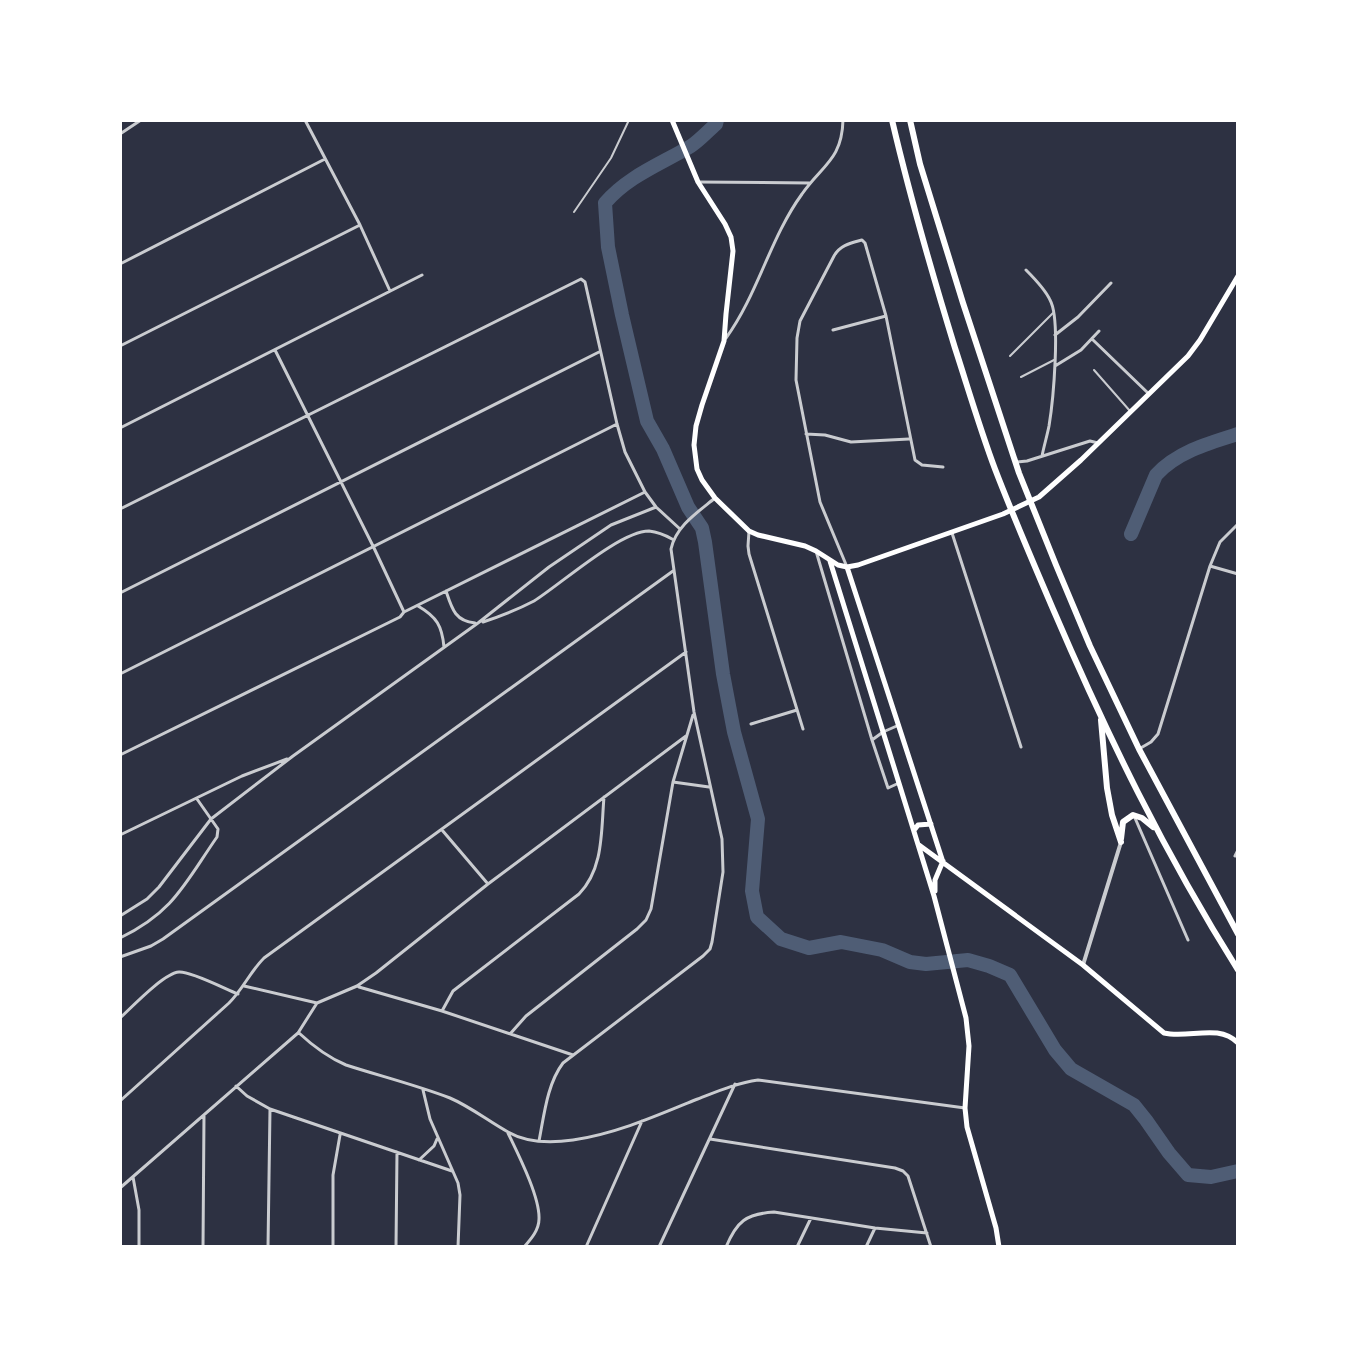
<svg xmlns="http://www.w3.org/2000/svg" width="1358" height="1367" viewBox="0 0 1358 1367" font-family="'Noto Serif',serif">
	<rect width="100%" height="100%" fill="#2d3142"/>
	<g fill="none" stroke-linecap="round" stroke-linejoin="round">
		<path stroke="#4f5d75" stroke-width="14" d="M 717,120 L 716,124 C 708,131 700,140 691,146 C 661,164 628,176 605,203 L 608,247 L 622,315 L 647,421 L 663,449 L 688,507 L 702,528 L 705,542 L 723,674 L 734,732 L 758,819 L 752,891 L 757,917 L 781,939 L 809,948 L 841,942 L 882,950 L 910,962 L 926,964 L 968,960 L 989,966 L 1010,975 L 1055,1050 L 1071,1069 L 1134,1105 L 1146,1120 L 1169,1153 L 1188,1175 L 1211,1177 L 1238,1171
			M 1131,534 L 1156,475 C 1177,452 1209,443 1238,434"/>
		<path stroke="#caccd0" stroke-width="2" d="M 574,212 L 611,158 L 629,120
			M 1010,356 L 1053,313
			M 1094,370 L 1130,411
			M 1021,377 L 1054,360"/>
		<path stroke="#caccd0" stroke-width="3" d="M 305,120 L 360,225 L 390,291
			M 120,134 L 141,120
			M 698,182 L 810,183
			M 120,264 L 325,159
			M 1026,270 C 1035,279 1045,289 1050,300 C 1061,319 1053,402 1049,426 C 1047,436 1044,446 1042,456
			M 833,330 L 886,316
			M 1055,335 L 1078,317 L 1111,283
			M 726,338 C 758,294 770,238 802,194 C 822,165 842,160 843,120
			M 1092,339 L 1149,394
			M 120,346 L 360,225
			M 275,350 L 374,548 L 404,612
			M 1055,366 L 1081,350 L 1099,331
			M 120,428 L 422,275
			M 806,434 L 825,435 L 851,442 L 909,439
			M 1017,462 L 1027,461 L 1090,441 L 1098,443
			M 120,509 L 581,279 L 585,282 L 617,424 L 625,452 L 645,492 L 656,507 L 680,529
			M 749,531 L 748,546 L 749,554 L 803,729
			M 952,533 L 1021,747
			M 816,551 L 872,740 L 888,788 L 899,783
			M 1210,566 L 1238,574
			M 847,567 L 820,502 L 796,380 L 797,338 L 800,321 L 834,256 C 840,245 851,243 862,240 L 865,243 L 886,316 L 915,460 L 922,465 L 943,467
			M 446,591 C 452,609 455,621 475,623
			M 120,593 L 599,352
			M 418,606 C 437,617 442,626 444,647
			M 483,622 C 501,616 517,610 534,601 C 561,584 620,531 649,531 C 658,532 665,535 672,539
			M 120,674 L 617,424
			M 751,724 L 797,710
			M 872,740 L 883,732 L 899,725
			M 1139,749 L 1151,742 L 1158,734 L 1210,566 L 1220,542 L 1238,524
			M 120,755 L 400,617 L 404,612 L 645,492
			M 673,782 L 709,787
			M 1135,818 L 1188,940
			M 442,830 L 488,884
			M 120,835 L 242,776 L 287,759
			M 1235,856 L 1238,850
			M 120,916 L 147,899 L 159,887 L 211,819 L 293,756 L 478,623 L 549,567 L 611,525 L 656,507
			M 120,938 C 174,912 185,883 217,837 L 218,829 L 197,799
			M 120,957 L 151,946 L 163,939 L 673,571
			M 244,986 L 317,1003
			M 359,987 L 442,1011 L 573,1055
			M 442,1011 L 453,991 L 579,894 C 604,868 601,831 604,797
			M 120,1018 C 132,1007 164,973 179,972 C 191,971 225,989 238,994
			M 299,1033 C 314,1047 327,1057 346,1065 C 380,1076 416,1085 450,1098 C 471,1107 488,1121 508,1132 C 527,1143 552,1143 573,1140 C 615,1134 656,1116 695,1100 C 716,1092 736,1083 758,1080 L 965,1108
			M 510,1034 L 526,1016 L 637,929 L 646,920 L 651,909 L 673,782 L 693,715
			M 236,1086 L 247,1096 L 270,1109 L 452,1171
			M 423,1090 L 430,1119 L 458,1183 L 460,1195 L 458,1247
			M 120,1101 L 229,1003 C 243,989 250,972 264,958 L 686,652
			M 508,1133 C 518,1154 540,1197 539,1219 C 539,1230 531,1239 524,1247
			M 710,1139 L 895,1168 L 903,1171 L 908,1176 L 931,1247
			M 539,1141 C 544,1116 547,1084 563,1063 L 703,956 L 710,949 L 712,942 L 723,872 L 722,839 L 694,712 L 671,549 C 676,526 698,512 715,498
			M 419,1160 L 434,1146 L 437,1139
			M 133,1177 L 139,1210 L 139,1247
			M 120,1188 L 298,1033 L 317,1003 L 357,986 L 376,973 L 488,884 L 686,736
			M 203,1247 L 204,1115
			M 268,1247 L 270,1109
			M 333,1247 L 333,1175 L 340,1135
			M 396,1247 L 397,1152
			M 586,1247 L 642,1121
			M 659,1247 L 735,1084
			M 726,1247 C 737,1221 746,1214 774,1212 L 875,1228 L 927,1233
			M 797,1247 L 811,1218
			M 866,1247 L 875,1228"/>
		<path stroke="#caccd0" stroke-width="4" d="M 1083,965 L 1121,842"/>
		<path stroke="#fff" stroke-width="5" d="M 672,120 L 698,182 L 725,224 L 731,237 L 733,251 L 726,314 L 724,341 L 702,405 L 696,426 L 694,445 L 697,469 L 702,480 L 715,498 L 749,531 L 758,535 L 805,546 L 816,551 L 838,565 L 847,567 L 858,565 L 1003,514 L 1039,497 L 1081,460 L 1188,356 L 1200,340 L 1238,276
			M 830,561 L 934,896 L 966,1018 L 969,1046 L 965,1108 L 967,1127 L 996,1228 L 999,1247
			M 847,567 L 942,859
			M 915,829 L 918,825 L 931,824
			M 919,845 L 1083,965 L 1164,1033 C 1189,1039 1218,1023 1238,1043
			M 935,891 L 935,880 L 943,861"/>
		<path stroke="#fff" stroke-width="6" d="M 892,120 C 910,197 932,273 955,348 C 968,388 980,429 995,469 C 1013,516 1033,562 1053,609 C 1107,735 1165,854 1238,970
			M 910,120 L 920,164 L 963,303 L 1019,473 L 1056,565 L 1090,646 L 1139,749 L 1238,934
			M 1101,720 L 1107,788 L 1112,815 L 1121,842
			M 1121,839 L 1123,822 L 1133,815 L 1142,818 L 1153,827"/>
	</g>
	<rect width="1358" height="1367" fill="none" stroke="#ffffff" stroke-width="244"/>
</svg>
